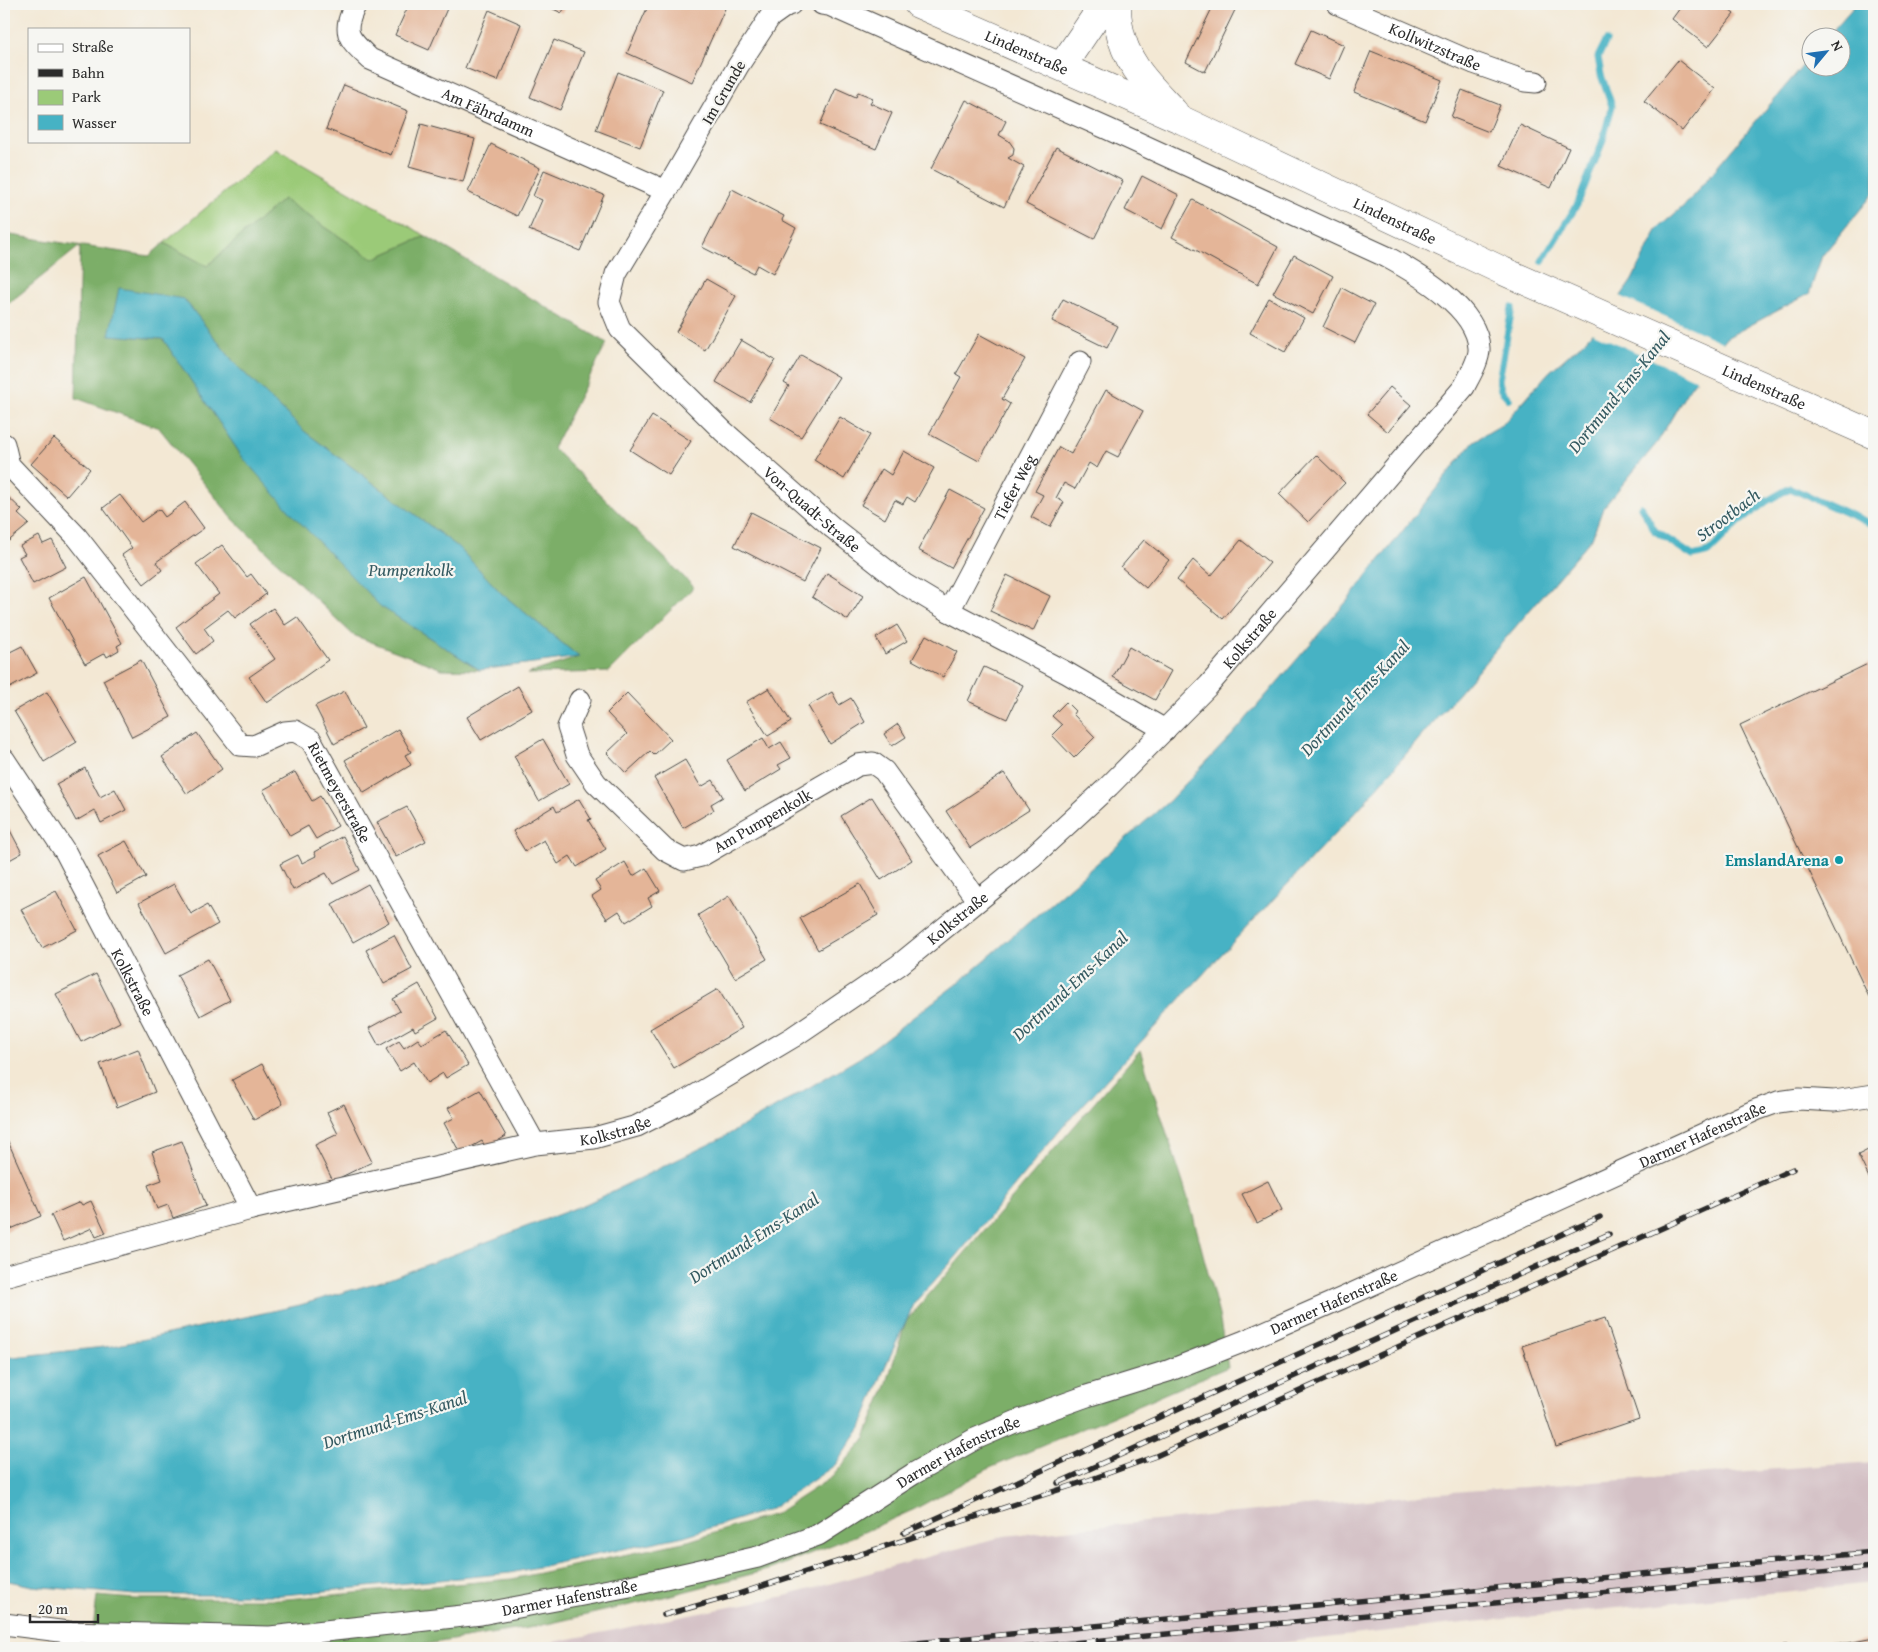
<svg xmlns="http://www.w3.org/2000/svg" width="1878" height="1652" viewBox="0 0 1878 1652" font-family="'Gentium Book Plus',serif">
	<rect width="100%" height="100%" fill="#f6f6f2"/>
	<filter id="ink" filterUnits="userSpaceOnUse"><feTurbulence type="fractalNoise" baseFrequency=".02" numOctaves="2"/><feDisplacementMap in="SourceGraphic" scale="10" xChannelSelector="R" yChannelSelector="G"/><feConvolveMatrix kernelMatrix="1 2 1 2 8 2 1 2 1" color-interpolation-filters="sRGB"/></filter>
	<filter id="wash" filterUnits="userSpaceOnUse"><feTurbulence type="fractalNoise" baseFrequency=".0096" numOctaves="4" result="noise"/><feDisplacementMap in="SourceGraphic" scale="20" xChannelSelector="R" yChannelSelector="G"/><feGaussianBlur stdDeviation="1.12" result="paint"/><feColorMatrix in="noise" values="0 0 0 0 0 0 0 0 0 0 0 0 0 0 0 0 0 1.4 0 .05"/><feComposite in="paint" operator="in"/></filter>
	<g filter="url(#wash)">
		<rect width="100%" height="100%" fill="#f3e8d4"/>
		<path fill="#d2bec3" d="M 1874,1462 L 1874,1583 L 1463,1623 L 1233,1648 L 524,1648 L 785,1596 L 1004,1536 L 1438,1493 Z"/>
		<path fill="#9bca78" stroke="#637a52" d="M 276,149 L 426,236 L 373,259 L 283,199 L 207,266 L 164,243 Z"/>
		<path fill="#7cae68" stroke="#546c4a" d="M 283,199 L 373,259 L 426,236 L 607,343 L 553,448 L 694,587 L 609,672 L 527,674 L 579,657 L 501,593 L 458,547 L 304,431 L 237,366 L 184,299 L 109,335 L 163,339 L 243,458 L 380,606 L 480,670 L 442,669 L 353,635 L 233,519 L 159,428 L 76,398 L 80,246 L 4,307 L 4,234 L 149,256 L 164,243 L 207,266 Z
			M 1140,1050 L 1191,1208 L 1219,1315 L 1228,1367 L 990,1468 L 915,1509 L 857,1535 L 771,1569 L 652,1600 L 534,1627 L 402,1648 L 91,1648 L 97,1596 L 135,1599 L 287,1599 L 512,1579 L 688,1541 L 775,1514 L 832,1477 L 864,1440 L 885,1389 L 906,1321 Z"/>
		<path fill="#46b2c4" stroke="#386e78" d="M 1856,4 L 1874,4 L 1874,193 L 1822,256 L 1809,294 L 1726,338 L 1687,392 L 1657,443 L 1603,508 L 1592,538 L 1363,804 L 1218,958 L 1062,1128 L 956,1257 L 915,1302 L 885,1367 L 861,1428 L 835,1465 L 771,1509 L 684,1536 L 510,1573 L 283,1595 L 135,1595 L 32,1586 L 4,1580 L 4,1358 L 113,1346 L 300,1305 L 389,1279 L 586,1204 L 724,1137 L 861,1057 L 963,979 L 1169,801 L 1233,734 L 1347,601 L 1474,441 L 1503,424 L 1549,372 L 1584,342 L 1612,309 L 1632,280 L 1658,228 L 1686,204 L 1810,57 L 1810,68 L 1840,68 L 1840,38 L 1827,37 Z
			M 119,288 L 184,299 L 237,366 L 304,431 L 458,547 L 501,593 L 579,657 L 480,670 L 380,606 L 292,514 L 243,458 L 163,339 L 109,335 Z"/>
		<path fill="#f3e8d4" d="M 1618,295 L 1726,344 L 1699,381 L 1589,331 Z"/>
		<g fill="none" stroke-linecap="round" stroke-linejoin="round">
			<path stroke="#46b2c4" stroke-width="7" d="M 1542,261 L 1577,205 L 1602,143 L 1612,106 L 1601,75 L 1598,57 L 1606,41
				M 1509,399 L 1501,390 L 1499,380 L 1512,308
				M 1641,507 L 1655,531 L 1693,556 L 1709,552 L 1738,523 L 1767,501 L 1790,488 L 1874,525"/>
		</g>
		<g id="blocks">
			<path fill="#e4b598" d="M 409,4 L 449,4 L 429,50 L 395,35 Z
				M 542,4 L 566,4 L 562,13 Z
				M 649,4 L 727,4 L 692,82 L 627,53 Z
				M 1214,4 L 1223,4 L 1235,10 L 1205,72 L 1186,62 Z
				M 1683,4 L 1721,4 L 1734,14 L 1708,47 L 1672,19 Z
				M 489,10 L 521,24 L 498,81 L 465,68 Z
				M 1311,30 L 1344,45 L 1329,79 L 1295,64 Z
				M 554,40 L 584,52 L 560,110 L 530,97 Z
				M 1371,51 L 1442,80 L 1425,121 L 1354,92 Z
				M 1678,60 L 1715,89 L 1682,131 L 1644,101 Z
				M 618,72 L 663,90 L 640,147 L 596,130 Z
				M 344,85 L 408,111 L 391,155 L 326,129 Z
				M 836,88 L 856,97 L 858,92 L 873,98 L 870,103 L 892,113 L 876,149 L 820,125 Z
				M 1462,90 L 1500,105 L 1489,132 L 1451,117 Z
				M 966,100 L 1006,121 L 999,135 L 1009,141 L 1014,148 L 1013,155 L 1008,158 L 1024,167 L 1004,207 L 931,169 Z
				M 421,124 L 475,139 L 463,182 L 409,167 Z
				M 1520,125 L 1569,148 L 1551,188 L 1501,166 Z
				M 491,144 L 540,168 L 517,216 L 468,192 Z
				M 1056,147 L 1123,181 L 1094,239 L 1026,204 Z
				M 544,170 L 604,195 L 580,251 L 529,230 L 542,200 L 533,196 Z
				M 1142,176 L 1179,195 L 1162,229 L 1125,210 Z
				M 732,189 L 784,216 L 782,220 L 796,228 L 773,274 L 757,265 L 753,273 L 702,247 Z
				M 1193,200 L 1278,247 L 1258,284 L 1172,237 Z
				M 1294,255 L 1333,276 L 1313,314 L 1273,293 Z
				M 706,279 L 736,296 L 705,350 L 676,332 Z
				M 1342,288 L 1374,305 L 1355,343 L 1323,327 Z
				M 1269,298 L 1304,318 L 1285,352 L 1250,333 Z
				M 1063,299 L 1118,326 L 1107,348 L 1052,321 Z
				M 979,334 L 1025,359 L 1002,399 L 1010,404 L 979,461 L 929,434 L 961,377 L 956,374 Z
				M 741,340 L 775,360 L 750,402 L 716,382 Z
				M 801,355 L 839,377 L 801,437 L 770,418 L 789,386 L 784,383 Z
				M 1390,387 L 1411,405 L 1388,432 L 1367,414 Z
				M 1106,390 L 1143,411 L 1118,457 L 1106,451 L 1097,468 L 1089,463 L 1075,489 L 1064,483 L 1056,498 L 1064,502 L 1050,527 L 1031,517 L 1043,495 L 1035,491 L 1059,447 L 1071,454 Z
				M 652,416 L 691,441 L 669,475 L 630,450 Z
				M 840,417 L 870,435 L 844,479 L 814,460 Z
				M 54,438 L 90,469 L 67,496 L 31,464 Z
				M 904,451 L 934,468 L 915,502 L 907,497 L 903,504 L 895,500 L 885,519 L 861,505 L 882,469 L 891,475 Z
				M 1316,455 L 1345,483 L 1308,522 L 1279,494 Z
				M 950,490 L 984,508 L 951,568 L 918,550 Z
				M 4,493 L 22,510 L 18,514 L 29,524 L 5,544 Z
				M 120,495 L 141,522 L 159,509 L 165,517 L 185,502 L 204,528 L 156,562 L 162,570 L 144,584 L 122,555 L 132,548 L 103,508 Z
				M 751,512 L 821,548 L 803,582 L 734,546 Z
				M 39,536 L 43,544 L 52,540 L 66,567 L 33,584 L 19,557 L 25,554 L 20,546 Z
				M 1144,540 L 1169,560 L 1146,588 L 1121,567 Z
				M 1241,540 L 1270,563 L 1223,619 L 1177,580 L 1193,560 L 1211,576 Z
				M 222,545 L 247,577 L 251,574 L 266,594 L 235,618 L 228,610 L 204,628 L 213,641 L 196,654 L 176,627 L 219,594 L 196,564 Z
				M 827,573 L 863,596 L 848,620 L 812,597 Z
				M 1007,575 L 1050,596 L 1033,631 L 990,611 Z
				M 86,577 L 122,643 L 117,646 L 119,650 L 107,657 L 105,653 L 85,664 L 49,598 Z
				M 273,608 L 285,625 L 297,617 L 328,660 L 267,703 L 249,677 L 275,659 L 250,624 Z
				M 897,625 L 907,641 L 885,654 L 876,638 Z
				M 926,635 L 957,652 L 943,677 L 912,660 Z
				M 22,646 L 37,673 L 4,691 L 4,655 Z
				M 1129,647 L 1171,671 L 1155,700 L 1113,677 Z
				M 141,660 L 171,717 L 132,737 L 103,680 Z
				M 1874,661 L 1874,995 L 1869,997 L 1740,725 Z
				M 984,667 L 1023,685 L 1007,719 L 968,701 Z
				M 518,686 L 532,710 L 481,740 L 467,717 Z
				M 769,688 L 791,722 L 768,736 L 746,702 Z
				M 345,691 L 364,728 L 334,744 L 315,706 Z
				M 47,692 L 77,742 L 44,762 L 14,711 Z
				M 832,692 L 839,705 L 851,698 L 865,722 L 830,744 L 808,706 Z
				M 627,693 L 671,739 L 654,755 L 650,751 L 626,773 L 607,753 L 627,734 L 607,713 Z
				M 1066,702 L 1075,711 L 1073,714 L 1095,737 L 1074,758 L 1052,735 L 1062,725 L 1052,716 Z
				M 898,724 L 906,737 L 892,746 L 884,734 Z
				M 398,729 L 411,752 L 405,755 L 411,765 L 364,793 L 345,760 Z
				M 197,733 L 222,769 L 187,794 L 162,757 Z
				M 763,738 L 769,749 L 781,742 L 791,758 L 778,765 L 781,769 L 745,791 L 727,760 Z
				M 543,739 L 569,784 L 539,801 L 514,756 Z
				M 685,760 L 701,787 L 713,780 L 723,797 L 711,804 L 714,810 L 683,828 L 654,778 Z
				M 85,768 L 100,797 L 115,789 L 126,810 L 101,823 L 95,810 L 76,821 L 56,784 Z
				M 295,772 L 312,801 L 320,796 L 338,826 L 316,839 L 308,826 L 290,836 L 263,790 Z
				M 1004,773 L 1029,810 L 970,848 L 946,811 Z
				M 872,797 L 912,860 L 881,880 L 841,816 Z
				M 579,799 L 591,819 L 588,820 L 606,849 L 577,867 L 570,856 L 558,864 L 544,840 L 525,851 L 513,831 L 554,806 L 557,812 Z
				M 407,807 L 426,841 L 396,857 L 377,822 Z
				M 4,819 L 22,853 L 4,863 Z
				M 343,836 L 360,870 L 333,884 L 326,873 L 293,890 L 280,864 L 298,855 L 302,863 L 316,856 L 314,852 Z
				M 126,841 L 146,877 L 117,893 L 98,856 Z
				M 625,862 L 633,876 L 646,868 L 660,891 L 648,898 L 652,906 L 626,922 L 619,911 L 607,919 L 592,896 L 601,890 L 595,881 Z
				M 174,884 L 191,914 L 207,905 L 218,924 L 166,953 L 139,903 Z
				M 368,884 L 389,922 L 353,942 L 332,904 Z
				M 860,884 L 878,915 L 818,950 L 800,918 Z
				M 56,891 L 77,930 L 42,948 L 21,909 Z
				M 729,896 L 767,959 L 735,978 L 698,915 Z
				M 394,935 L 412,969 L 384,984 L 366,950 Z
				M 208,959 L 230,1000 L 200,1016 L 177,975 Z
				M 96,974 L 120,1022 L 81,1042 L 56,994 Z
				M 419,984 L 438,1018 L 415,1031 L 413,1027 L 379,1046 L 369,1028 L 400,1011 L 393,999 Z
				M 718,989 L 742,1028 L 674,1068 L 650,1029 Z
				M 446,1030 L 468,1065 L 446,1078 L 443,1073 L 427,1083 L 414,1062 L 400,1071 L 386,1049 L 399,1041 L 404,1048 L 418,1039 L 422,1044 Z
				M 138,1049 L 155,1092 L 117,1107 L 100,1064 Z
				M 262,1064 L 283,1104 L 254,1120 L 232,1080 Z
				M 480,1090 L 506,1136 L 486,1148 L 482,1141 L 460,1153 L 444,1123 L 454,1118 L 448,1108 Z
				M 344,1104 L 372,1162 L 333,1181 L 315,1145 L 338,1134 L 327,1112 Z
				M 6,1137 L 41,1216 L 4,1232 L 4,1138 Z
				M 182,1141 L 206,1206 L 173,1218 L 168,1205 L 157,1209 L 148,1185 L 162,1180 L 152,1152 Z
				M 1874,1147 L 1874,1188 L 1858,1155 Z
				M 1268,1181 L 1282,1210 L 1257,1223 L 1242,1194 Z
				M 91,1201 L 106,1233 L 96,1237 L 92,1228 L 63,1241 L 51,1215 L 80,1202 L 82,1205 Z
				M 1605,1318 L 1639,1419 L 1556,1447 L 1522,1346 Z
				M 1874,1638 L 1874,1648 L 1783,1648 L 1783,1645 L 1848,1643 Z"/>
		</g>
	</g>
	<g filter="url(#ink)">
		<use href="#blocks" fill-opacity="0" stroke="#494744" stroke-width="1"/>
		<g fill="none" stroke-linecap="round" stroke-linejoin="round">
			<g stroke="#494744" stroke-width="23">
				<g id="street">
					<path id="s1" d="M 356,4 C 341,33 348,38 370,59 L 666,191"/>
					<path id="s2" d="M 791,4 L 787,5 L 770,17 L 738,66 L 666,191 L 616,274 L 609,302 L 620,329 L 723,431 L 833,528 L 904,584 L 949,611 L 1067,673 L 1165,730"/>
					<path id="s3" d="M 1338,4 L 1474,63 L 1525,81 L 1536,82"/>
					<path id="s4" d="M 4,444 L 9,465 L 77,537 L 240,745 L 254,746 L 285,732 L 295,731 L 311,740 L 535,1144"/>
					<path id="s5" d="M 949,611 L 1080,362"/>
					<path id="s6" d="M 580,700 L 568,727 L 577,755 L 596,783 L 665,850 L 684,860 L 701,856 L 858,765 L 873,763 L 884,771 L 977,900"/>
					<path id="s7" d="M 4,759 L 66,853 L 251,1209"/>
					<path id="s8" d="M 4,1276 L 251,1209 L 535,1144 L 594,1138 L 637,1126 L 686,1101 L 793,1037 L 899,965 L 1033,856 L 1109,786 L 1209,685 L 1464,387 C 1469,377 1480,359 1479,348 C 1477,308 1418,274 1387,257 L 1108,129 L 829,5 L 822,4"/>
					<path id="s9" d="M 4,1624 L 68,1632 L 270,1637 L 481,1614 L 630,1586 L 758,1557 L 818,1535 L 913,1474 L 975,1439 L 1017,1421 L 1087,1396 L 1168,1371 L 1242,1342 L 1347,1296 L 1756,1110 L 1778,1102 L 1799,1099 L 1834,1101 L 1874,1095"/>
				</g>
			</g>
			<g stroke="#494744" stroke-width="29">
				<g id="secondary">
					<path id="s10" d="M 918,4 L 1182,120 L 1503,271 L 1874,435"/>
					<path d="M 1118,4 C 1116,12 1118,19 1119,27 C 1126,65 1149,85 1174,112"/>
					<path d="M 1062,66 L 1104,4"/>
				</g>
			</g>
			<use href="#street" stroke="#fff" stroke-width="21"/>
			<use href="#secondary" stroke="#fff" stroke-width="28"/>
			<g stroke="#2b2b2b" stroke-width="5.5">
				<path id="rail" d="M 1058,1483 L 1609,1234
					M 904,1533 L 1600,1217
					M 664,1615 L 732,1596 L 1089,1480 L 1156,1456 L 1793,1169
					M 863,1648 L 1874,1552
					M 1019,1648 L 1874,1567"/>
			</g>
			<use href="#rail" stroke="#f6f6f2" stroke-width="4" stroke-dasharray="11" stroke-linecap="butt"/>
		</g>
	</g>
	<circle fill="#0f9aa8" stroke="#f6f6f2" stroke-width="2" cx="1839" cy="860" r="5"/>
	<g text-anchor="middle" stroke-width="4.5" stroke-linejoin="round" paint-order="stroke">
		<g font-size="16" fill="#2b2b2b" stroke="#f6f6f2">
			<text dy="6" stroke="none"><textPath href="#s3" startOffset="106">Kollwitzstraße</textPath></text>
			<text dy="6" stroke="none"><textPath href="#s10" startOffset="119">Lindenstraße</textPath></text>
			<text transform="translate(723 92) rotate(-60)" y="6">Im Grunde</text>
			<text dy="6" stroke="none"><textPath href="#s1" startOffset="194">Am Fährdamm</textPath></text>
			<text dy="6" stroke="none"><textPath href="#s10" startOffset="524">Lindenstraße</textPath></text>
			<text dy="6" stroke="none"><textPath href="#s10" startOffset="929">Lindenstraße</textPath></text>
			<text dy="6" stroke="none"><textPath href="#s5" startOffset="140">Tiefer Weg</textPath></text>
			<text dy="6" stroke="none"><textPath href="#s2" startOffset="646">Von-Quadt-Straße</textPath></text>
			<text dy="6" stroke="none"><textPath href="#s8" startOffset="1439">Kolkstraße</textPath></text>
			<text dy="6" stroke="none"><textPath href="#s4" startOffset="521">Rietmeyerstraße</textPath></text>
			<text dy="6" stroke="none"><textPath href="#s6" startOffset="299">Am Pumpenkolk</textPath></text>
			<text dy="6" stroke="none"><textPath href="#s8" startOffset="1034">Kolkstraße</textPath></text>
			<text dy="6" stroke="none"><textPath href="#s7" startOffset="258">Kolkstraße</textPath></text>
			<text dy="6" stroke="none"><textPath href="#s8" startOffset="629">Kolkstraße</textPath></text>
			<text dy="6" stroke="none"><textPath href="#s9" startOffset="1799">Darmer Hafenstraße</textPath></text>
			<text dy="6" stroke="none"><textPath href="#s9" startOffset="1394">Darmer Hafenstraße</textPath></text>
			<text dy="6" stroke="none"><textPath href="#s9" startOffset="989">Darmer Hafenstraße</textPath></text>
			<text dy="6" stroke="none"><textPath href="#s9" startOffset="569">Darmer Hafenstraße</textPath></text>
		</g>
		<g font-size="16" font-weight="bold" fill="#0d838f" stroke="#f6f6f2" text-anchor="end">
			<text x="1829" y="866">EmslandArena</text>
		</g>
		<g font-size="18" font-style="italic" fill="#345a61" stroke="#f6f6f2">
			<text transform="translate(1619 392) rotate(-51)" y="6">Dortmund-Ems-Kanal</text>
			<text transform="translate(1728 515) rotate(-37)" y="6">Strootbach</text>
			<text x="411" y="576">Pumpenkolk</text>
			<text transform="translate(1355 698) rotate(-47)" y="6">Dortmund-Ems-Kanal</text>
			<text transform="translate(1070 986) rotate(-43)" y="6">Dortmund-Ems-Kanal</text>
			<text transform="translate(754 1238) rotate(-33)" y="6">Dortmund-Ems-Kanal</text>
			<text transform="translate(395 1420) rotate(-18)" y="6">Dortmund-Ems-Kanal</text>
		</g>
	</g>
	<rect width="1878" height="1652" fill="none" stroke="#f6f6f2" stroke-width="20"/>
	<rect x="28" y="28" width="162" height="115" fill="#f6f6f2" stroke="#a5a5a2"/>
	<rect x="38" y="44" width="25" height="8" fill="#ffffff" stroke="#a5a5a2"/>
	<text x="72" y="52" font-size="15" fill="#2b2b2b">Straße</text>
	<rect x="38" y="69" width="25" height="8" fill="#2b2b2b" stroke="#a5a5a2"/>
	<text x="72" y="78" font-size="15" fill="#2b2b2b">Bahn</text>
	<rect x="38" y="90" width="25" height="15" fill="#9bca78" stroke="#a5a5a2"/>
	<text x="72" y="102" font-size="15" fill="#2b2b2b">Park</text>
	<rect x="38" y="115" width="25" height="15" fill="#46b2c4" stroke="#a5a5a2"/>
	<text x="72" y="128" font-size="15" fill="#2b2b2b">Wasser</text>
	<g transform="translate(1826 52) rotate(61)"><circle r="24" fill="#f6f6f2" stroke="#a5a5a2"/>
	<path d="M0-4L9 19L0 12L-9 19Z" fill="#1f6fb2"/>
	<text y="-8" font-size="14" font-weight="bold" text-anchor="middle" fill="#2b2b2b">N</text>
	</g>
	<path d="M30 1614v8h68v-8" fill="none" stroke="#2b2b2b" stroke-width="2.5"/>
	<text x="38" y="1614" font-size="15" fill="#2b2b2b" stroke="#f6f6f2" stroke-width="4" paint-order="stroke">20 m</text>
</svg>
